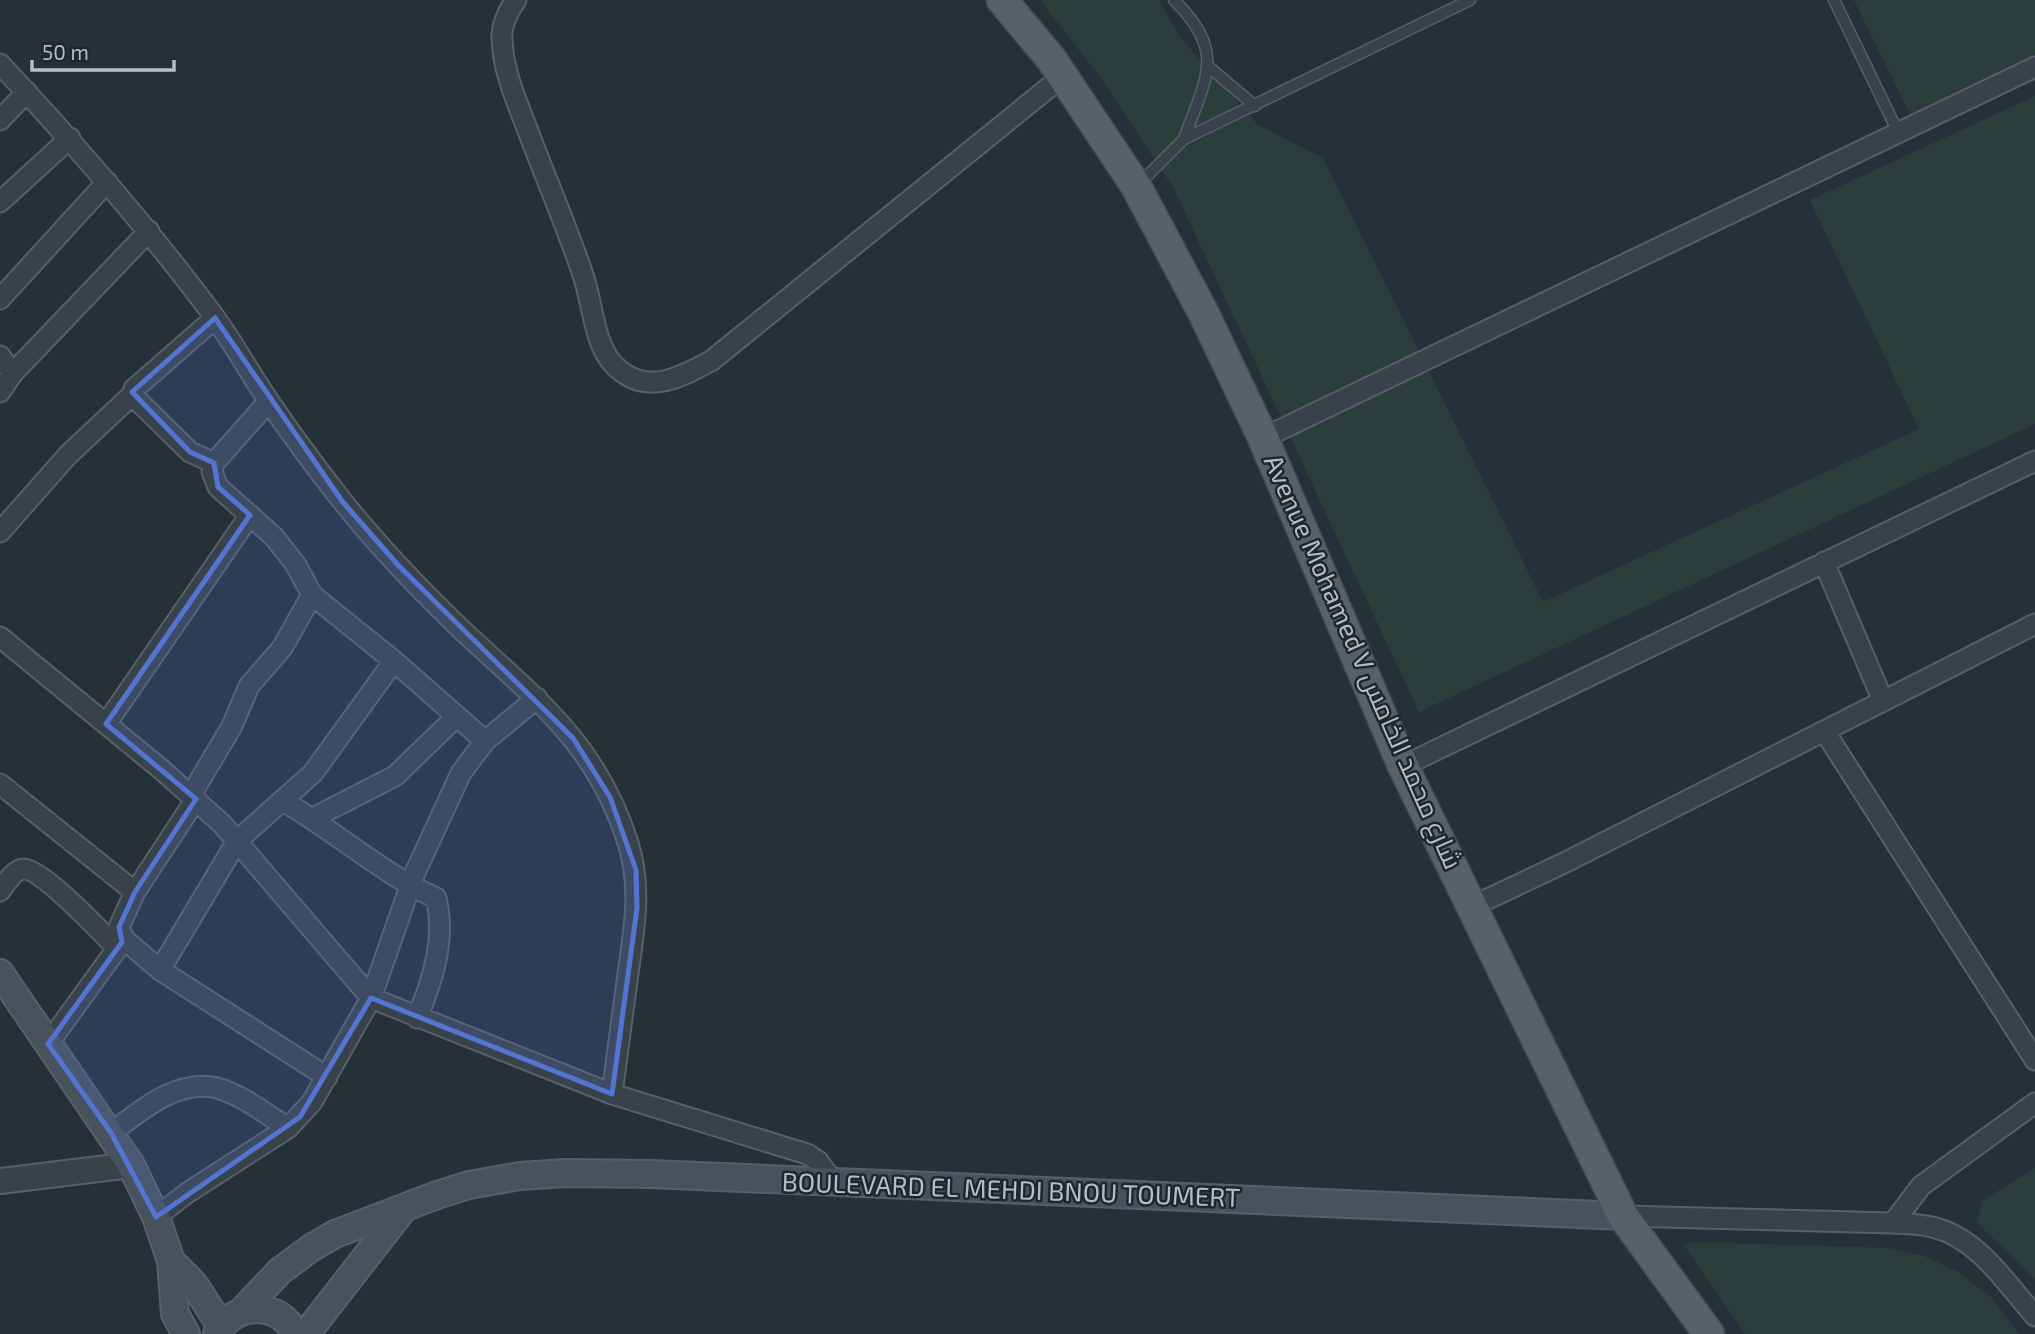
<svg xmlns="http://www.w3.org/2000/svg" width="2035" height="1334" font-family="'Exo 2',Cairo,sans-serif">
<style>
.green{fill:#2b3e3c}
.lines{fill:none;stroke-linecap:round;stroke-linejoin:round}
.service-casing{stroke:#576068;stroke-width:13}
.minor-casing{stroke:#576068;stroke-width:23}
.tertiary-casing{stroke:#576068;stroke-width:28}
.secondary-casing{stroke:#576068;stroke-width:30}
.primary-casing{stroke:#424b53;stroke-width:33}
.service{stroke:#39424a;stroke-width:10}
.minor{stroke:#39424a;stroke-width:19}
.tertiary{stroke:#39424a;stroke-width:24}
.secondary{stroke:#48525c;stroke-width:26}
.primary{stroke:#57616a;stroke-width:30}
.marked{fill:#5275d1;fill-opacity:0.2;stroke:#5275d1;stroke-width:5;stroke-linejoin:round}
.labels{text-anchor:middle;stroke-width:5;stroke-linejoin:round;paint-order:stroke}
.street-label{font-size:26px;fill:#b5bdc5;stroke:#1e272f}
</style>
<rect width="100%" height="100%" fill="#263039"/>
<!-- green -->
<path class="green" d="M1040 0H1159L1179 36 1258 125 1323 158 1543 602 1919 429 1810 200 2035 96V424L1419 712 1174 189 1101 78Z
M1854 0H2035V57L1911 116Z
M2035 1168V1279L1977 1223 1982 1201Z
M1696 1242 1888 1248 1924 1256 1958 1272 1992 1298 2019 1334H1745L1684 1245Z"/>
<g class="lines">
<!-- service casing -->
<g class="service-casing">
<path id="service" d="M1174 0C1227 53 1206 77 1184 139
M1834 0 1898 132
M1209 67 1255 106
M1139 184 1184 139 1470 0"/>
</g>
<!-- minor casing -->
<g class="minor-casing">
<path id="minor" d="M516 0C508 10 501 27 502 39 503 72 517 102 528 131 546 179 567 227 583 275 594 306 593 352 622 372 651 394 683 376 711 361L1063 76
M0 64C75 144 147 226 213 315 233 342 249 372 268 400 291 434 317 469 343 502 380 548 421 591 464 632 536 699 597 744 628 843 643 889 633 935 627 981 622 1019 617 1056 612 1094
M0 120 27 92
M0 202 70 138
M0 299 107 182
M0 356 13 373 0 392
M13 373 149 231
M269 401 214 463 212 472 218 487 274 537 296 565 312 595 394 661 485 741
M1263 438 2035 67
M214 463 190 452 132 395 134 389 215 318
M0 532 68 455 132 395
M1824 562 1883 701
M0 637 162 770 222 824 371 998 612 1094 807 1154 818 1161 833 1182
M106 724 250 515
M1825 732 2035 1060
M1403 766 2035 461
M0 784 135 892
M191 795 232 726 249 686 282 648 312 595
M283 801C335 831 381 873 436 898 446 938 433 980 417 1018
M313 818 395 776 456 717
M0 891C5 885 14 869 24 869 43 870 101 932 117 948
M1473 906 1566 862 2035 624
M160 970 124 939 119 927 135 892 196 799
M48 1044 124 939
M327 1077 160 970 237 841 313 773 394 661
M111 1133C140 1111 178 1078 217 1088 242 1095 266 1114 288 1128
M1623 1216 1893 1223C1906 1224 1920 1224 1932 1227 1977 1237 2006 1283 2035 1316
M156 1217 187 1193 288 1128 312 1102 371 998 414 875 461 773 485 741 537 698
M1893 1223 1921 1186 2035 1103"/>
</g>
<!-- tertiary casing -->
<g class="tertiary-casing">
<path id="tertiary" d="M0 1181 131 1165"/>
</g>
<!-- secondary casing -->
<g class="secondary-casing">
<path id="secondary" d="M0 973 131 1165 156 1217 171 1261 175 1314 186 1334
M171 1261 194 1284 221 1326
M242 1311 280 1271 311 1248 335 1234 437 1195 469 1185 520 1176 566 1173 651 1174 1623 1216
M217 1334C233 1302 280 1300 295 1334
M306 1334 404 1208"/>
</g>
<!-- primary casing -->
<g class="primary-casing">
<path id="primary" d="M1002 0 1052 60 1136 186 1204 314 1263 438 1403 766 1623 1216 1709 1334"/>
</g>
<!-- service -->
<use href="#service" class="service"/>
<!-- minor -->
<use href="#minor" class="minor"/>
<!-- tertiary -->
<use href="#tertiary" class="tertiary"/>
<!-- secondary -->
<use href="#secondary" class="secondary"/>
<!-- primary -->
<use href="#primary" class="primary"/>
</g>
<!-- marked area -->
<path class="marked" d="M215 318 342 501 398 565 573 738 610 797 636 870 637 908 612 1094 371 998 300 1117 156 1217 111 1133 48 1044 122 942 119 927 135 892 196 799 106 724 250 515 218 487 214 463 190 452 132 392Z"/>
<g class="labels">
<!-- street labels -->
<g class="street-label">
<text transform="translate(1363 662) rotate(66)" y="9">Avenue Mohamed V شارع محمد الخامس</text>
<text transform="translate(1011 1190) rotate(2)" y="9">BOULEVARD EL MEHDI BNOU TOUMERT</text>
</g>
</g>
<!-- scale -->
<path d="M32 60v10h142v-10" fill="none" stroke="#b5bdc5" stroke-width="3.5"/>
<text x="42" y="60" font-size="21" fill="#b5bdc5" stroke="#1e272f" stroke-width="5" paint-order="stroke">50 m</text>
</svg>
